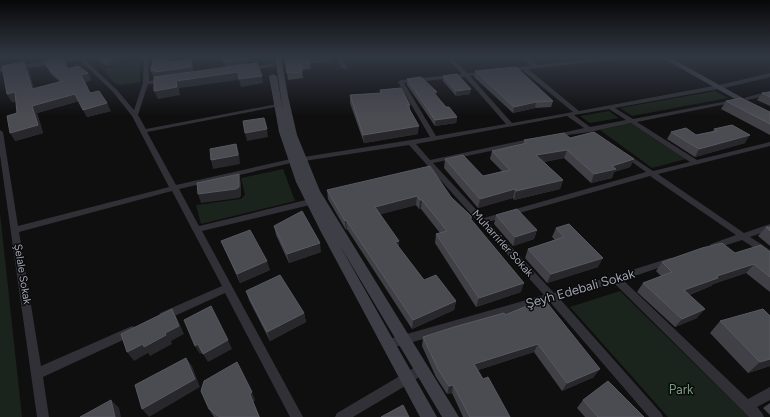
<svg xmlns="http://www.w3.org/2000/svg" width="770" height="417" font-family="Figtree,sans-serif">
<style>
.green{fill:#1b231d}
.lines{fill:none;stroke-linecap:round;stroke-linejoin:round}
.street{fill:#303036;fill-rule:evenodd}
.secondary{fill:#3e3f46;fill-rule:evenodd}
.wall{fill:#404046}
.shaded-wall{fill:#28282c}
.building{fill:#4b4b52;stroke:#585961}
.labels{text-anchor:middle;stroke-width:3;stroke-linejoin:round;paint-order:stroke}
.street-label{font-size:11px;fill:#a0a4b2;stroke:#0a0a0b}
.near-street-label{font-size:13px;fill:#a0a4b2;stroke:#0a0a0b}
.near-park-label{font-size:13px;fill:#769e7b;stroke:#0a0a0b}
</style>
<rect width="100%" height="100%" fill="#0f0f10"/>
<!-- green -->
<path class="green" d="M140 59V82L120 85 114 83 103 69Z
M715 91 728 98 632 116 620 108Z
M609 111 619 118 590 123 580 116Z
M631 123 686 159 652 168 600 130Z
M283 169 295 201 201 224 196 205 241 199 245 195 241 178Z
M0 210V213L22 417H0Z
M620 291 749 417H668L570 307Z"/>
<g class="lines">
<!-- street -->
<path class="street" d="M77 57H96L85 60 117 90 134 110 143 83 144 57H148L149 81 164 79 167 81 164 83 148 84 138 115 146 129 277 104 278 105 275 107 147 132 176 185 291 159 430 137 398 82 401 80 462 74 446 57H451L467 73 487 72V74L470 76 512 123 573 112 522 70 506 71V69L508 68 532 66 521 57H526L538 65 612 57H629L627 58 528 69 579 111 724 84 770 73V77L724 88 615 108 633 119 738 99 739 100 736 102 637 122 697 160 770 142V146L658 174 744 233 770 224V230L750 237 770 250V258L742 240 714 249 711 248 710 246 711 244 736 235 650 176 488 222 554 293 616 275 670 258 673 259 675 261 673 263 623 280 748 399 770 387V400L757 407 762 413 764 417H749L614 283 560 299 661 413 663 417H649L550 302 389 349 385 347 384 344 385 341 389 339 544 295 409 145 291 163 179 189 199 226 310 199 314 202 310 205 202 231 303 417H290L225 293 168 319 164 320 160 319 159 316 160 313 222 286 172 191 19 232 41 366 132 326 136 328 137 331 136 334 43 377 49 417H37L0 155V130L3 132 18 226 169 187 132 116 113 92 80 60 0 72V68ZM465 77 506 124 436 136 404 83ZM609 109 626 120 590 127 574 115ZM567 116 584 128 553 135V137L590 132 631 123 690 162 653 171 626 153H622L621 154 622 155 646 172 484 218 433 163 534 142 537 140 536 139 534 138 430 160 416 144Z
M338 57H342L347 68 346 69 341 68Z
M764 57H770V59L764 58Z
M272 63 274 64V66L249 71 246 69Z
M770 91V95L747 100 744 98Z
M422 363 426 364 428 368 426 372 412 382 353 417H335L337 413Z"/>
<!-- secondary -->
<path class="secondary" d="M275 57H281L288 96 297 135 320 191 459 417H442L339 244 437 417H420L320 230 296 182 279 132 269 76 273 74 277 76 283 111Z
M661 57H669L770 113V119Z"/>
</g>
<!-- wall -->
<path class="wall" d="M95 57H119L121 62 107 66 96 59Z
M285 57H330V62L310 63 311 69 302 70 303 78 288 80Z
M696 57H715L701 59Z
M64 60 68 68 88 73 91 80 85 82 90 93 111 111 87 117 79 101 37 113 43 133 15 141 17 113 16 101 12 102 7 94 28 69 34 89 60 82 51 74 44 62Z
M475 71 553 101 551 107 535 108 513 113 474 77Z
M443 76 470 94 456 96 443 81Z
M407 79 437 96 446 107 457 117 456 123 435 126 407 85Z
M380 90 410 105V109L418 134 364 143 350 103V95L380 93Z
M770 92V106L757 100 762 93Z
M726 101 770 112V135L721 109Z
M714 129 745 143 695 157 667 139 671 132 696 135 713 131Z
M570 138 634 159 630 167 614 172 612 178 591 183 564 158 544 162 563 180 560 189 514 200 513 198 478 208 444 168 445 159 483 176 502 171 490 159 492 151 523 144 524 140Z
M327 190 451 197 472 217 471 220 521 292 476 307 435 243 436 234 440 233 421 209H419L416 205 380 214 399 248 424 280 456 301 454 310 412 329 347 229 346 230 328 199Z
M496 215 537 230 534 239 513 246 494 224Z
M274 226 321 252 289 263 276 235Z
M766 227H770V246L758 236Z
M556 228 598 267 547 283 525 258 528 249 555 240 552 237Z
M221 241 270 270 240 283 225 250Z
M770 252V292L746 273 713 284 711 286 689 295 697 318 675 327 637 292 643 283 661 276 656 271 662 262 735 253Z
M246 291 304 313 306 322 270 341 249 300Z
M505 315 594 377 562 391 534 352 478 370 483 379 510 417H463L452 393 447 394 436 377 422 346 423 337Z
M720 321 770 366 748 373 710 333Z
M255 400 253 402 260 417H214L209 409Z
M583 400 644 417H585L577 408Z
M770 403V415L763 408Z"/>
<!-- shaded-wall -->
<path class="shaded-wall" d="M119 57 121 62 107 66 105 61Z
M190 57H212L191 60 193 65V74L153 77 151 71 191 60Z
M309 57H330V62L310 63Z
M702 57H715L701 59Z
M247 59 249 66 226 69 224 62Z
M24 62 28 69 36 96 32 89Z
M238 72 262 76 263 83 241 87 239 80 179 88 180 95 158 99 154 91 176 81Z
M88 73 91 80 84 82 81 75Z
M471 89 470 94 456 96V91Z
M15 92 20 100 12 102 7 94Z
M433 92H437L436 98Z
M75 94 79 101 37 113 43 133 15 141 10 133 32 106Z
M536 102 535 108 513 113 514 107Z
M107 103 111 111 87 117 83 110Z
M457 117 456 123 435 126V120Z
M419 126 418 134 364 143 363 135Z
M267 129 268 137 247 141 245 133Z
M750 135 745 143 695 157 699 149Z
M236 144 239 153 240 164 213 169 211 160Z
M567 150 564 158 534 164 536 155Z
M634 159 630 167 614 172 612 178 591 183 594 174 612 166Z
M239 174 241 183V196L239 198 201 203 198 194Z
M563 180 560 189 514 200 516 191Z
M515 189 513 198 478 208 480 199Z
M417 196 416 205 375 216V207Z
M420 200H422L421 209H419Z
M346 220 347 229 346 230 345 221Z
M537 230 534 239 513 246 515 237Z
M399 241V250L395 242Z
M320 243 321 252 289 263 287 254Z
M603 258 598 267 547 283 551 274Z
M267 261 270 270 240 283 237 274Z
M754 264 746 273 713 284 711 286 677 299 684 290 717 276Z
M524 283 521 292 476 307 479 298Z
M456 301 454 310 412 329 413 320Z
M172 309 177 318 184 334 171 341 172 344 150 356 148 353 134 361 127 352 165 333Z
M705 309 697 318 675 327 682 319Z
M304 313 306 322 270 341 267 332Z
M228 340 232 349 208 362 203 354Z
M198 344 203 352 200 354 195 346Z
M538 344 534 352 472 372 474 364Z
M186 358 192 366 200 387 149 417 142 409Z
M770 359V366L748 373 760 362Z
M600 369 594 377 562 391 567 383Z
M453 385 452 393 447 394 449 386Z
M252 392 255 400 253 402 260 417 250 394Z
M111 400 119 408 121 417H115Z"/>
<!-- building -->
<path class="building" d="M98 57H118L105 61Z
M223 57H246L247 59 224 62Z
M285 57H309L310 63H301L302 72 287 73Z
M60 58 64 60 67 69 78 66 88 73 81 75 90 93 99 91 107 103 83 110 75 94 32 106 38 125 10 133 7 116 17 113 15 92 7 94 2 66 24 62 32 89 63 81 47 67 44 62Z
M169 58 168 62 191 59V67L154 72V70L151 71 153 60Z
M257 63 262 76 239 79 238 72 176 81 177 87 154 91V77Z
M516 67 553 101 536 102 514 107 475 71Z
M457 74 471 89 456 91 443 76Z
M421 77 437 92H433L446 107H449L457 117 435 120 407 79Z
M401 88 410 105H407L419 126 363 135 350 95 381 93 380 90Z
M770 92V97L762 93Z
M741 98 770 112V124L726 101Z
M264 118 267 129 245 133 243 121Z
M732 125 750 135 699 149 671 132 686 128 696 135 717 131 714 129Z
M594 132 634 159 612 166 616 169 594 174 567 150 536 155 563 180 516 191 515 189 480 199 445 159 463 155 483 176 510 170 492 151 527 143 524 140 564 133 570 138Z
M236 144 238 155 211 160 210 149Z
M430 166 451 197 472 217 470 218 524 283 479 298 436 234 447 231 422 200H420L417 196 375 207 399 241 395 242 424 280 436 275 456 301 413 320 346 220 345 221 327 190Z
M239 174V187L236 189 198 194 197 183Z
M517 209 537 230 515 237 496 215Z
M302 211 320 243 287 254 274 226Z
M569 224 603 258 551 274 528 249 564 237 556 228Z
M766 227H770V231Z
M250 230 267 261 237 274 221 241Z
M722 243 735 253 761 245 770 252V277L754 264 717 276 718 278 684 290 705 309 682 319 643 283 672 272 662 262 702 248Z
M280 275 304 313 267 332 246 291Z
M544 299 600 369 567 383 538 344 474 364 483 379 488 377 510 417H470L453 385 449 386 438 369 423 337 454 327 504 313 505 315Z
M211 306 228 340 203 354 198 344 195 346 184 320Z
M172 309 179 326 165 333 166 335 144 347 143 344 127 352 121 334Z
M763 309 770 316V359L760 362 720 321Z
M186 358 195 379 142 409 135 385Z
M237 362 252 392 250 394 259 417H220L209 409 201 391 204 381Z
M608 381 644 417H598L583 400Z
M111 400 115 417H80Z
M403 405 409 417H381Z"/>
<!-- sky -->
<linearGradient id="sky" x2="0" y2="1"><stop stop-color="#080809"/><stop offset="0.49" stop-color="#313742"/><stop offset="1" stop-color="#313742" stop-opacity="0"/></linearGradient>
<rect width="770" height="116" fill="url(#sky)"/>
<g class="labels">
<!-- street labels -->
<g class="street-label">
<text transform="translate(503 243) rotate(48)" y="4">Muharrirler Sokak</text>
<text transform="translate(23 274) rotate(81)" y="4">Şelale Sokak</text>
</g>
<!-- near-street labels -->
<g class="near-street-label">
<text transform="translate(580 288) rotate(-16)" y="5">Şeyh Edebali Sokak</text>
</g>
<!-- near-park labels -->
<g class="near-park-label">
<text x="681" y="394">Park</text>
</g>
</g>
</svg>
